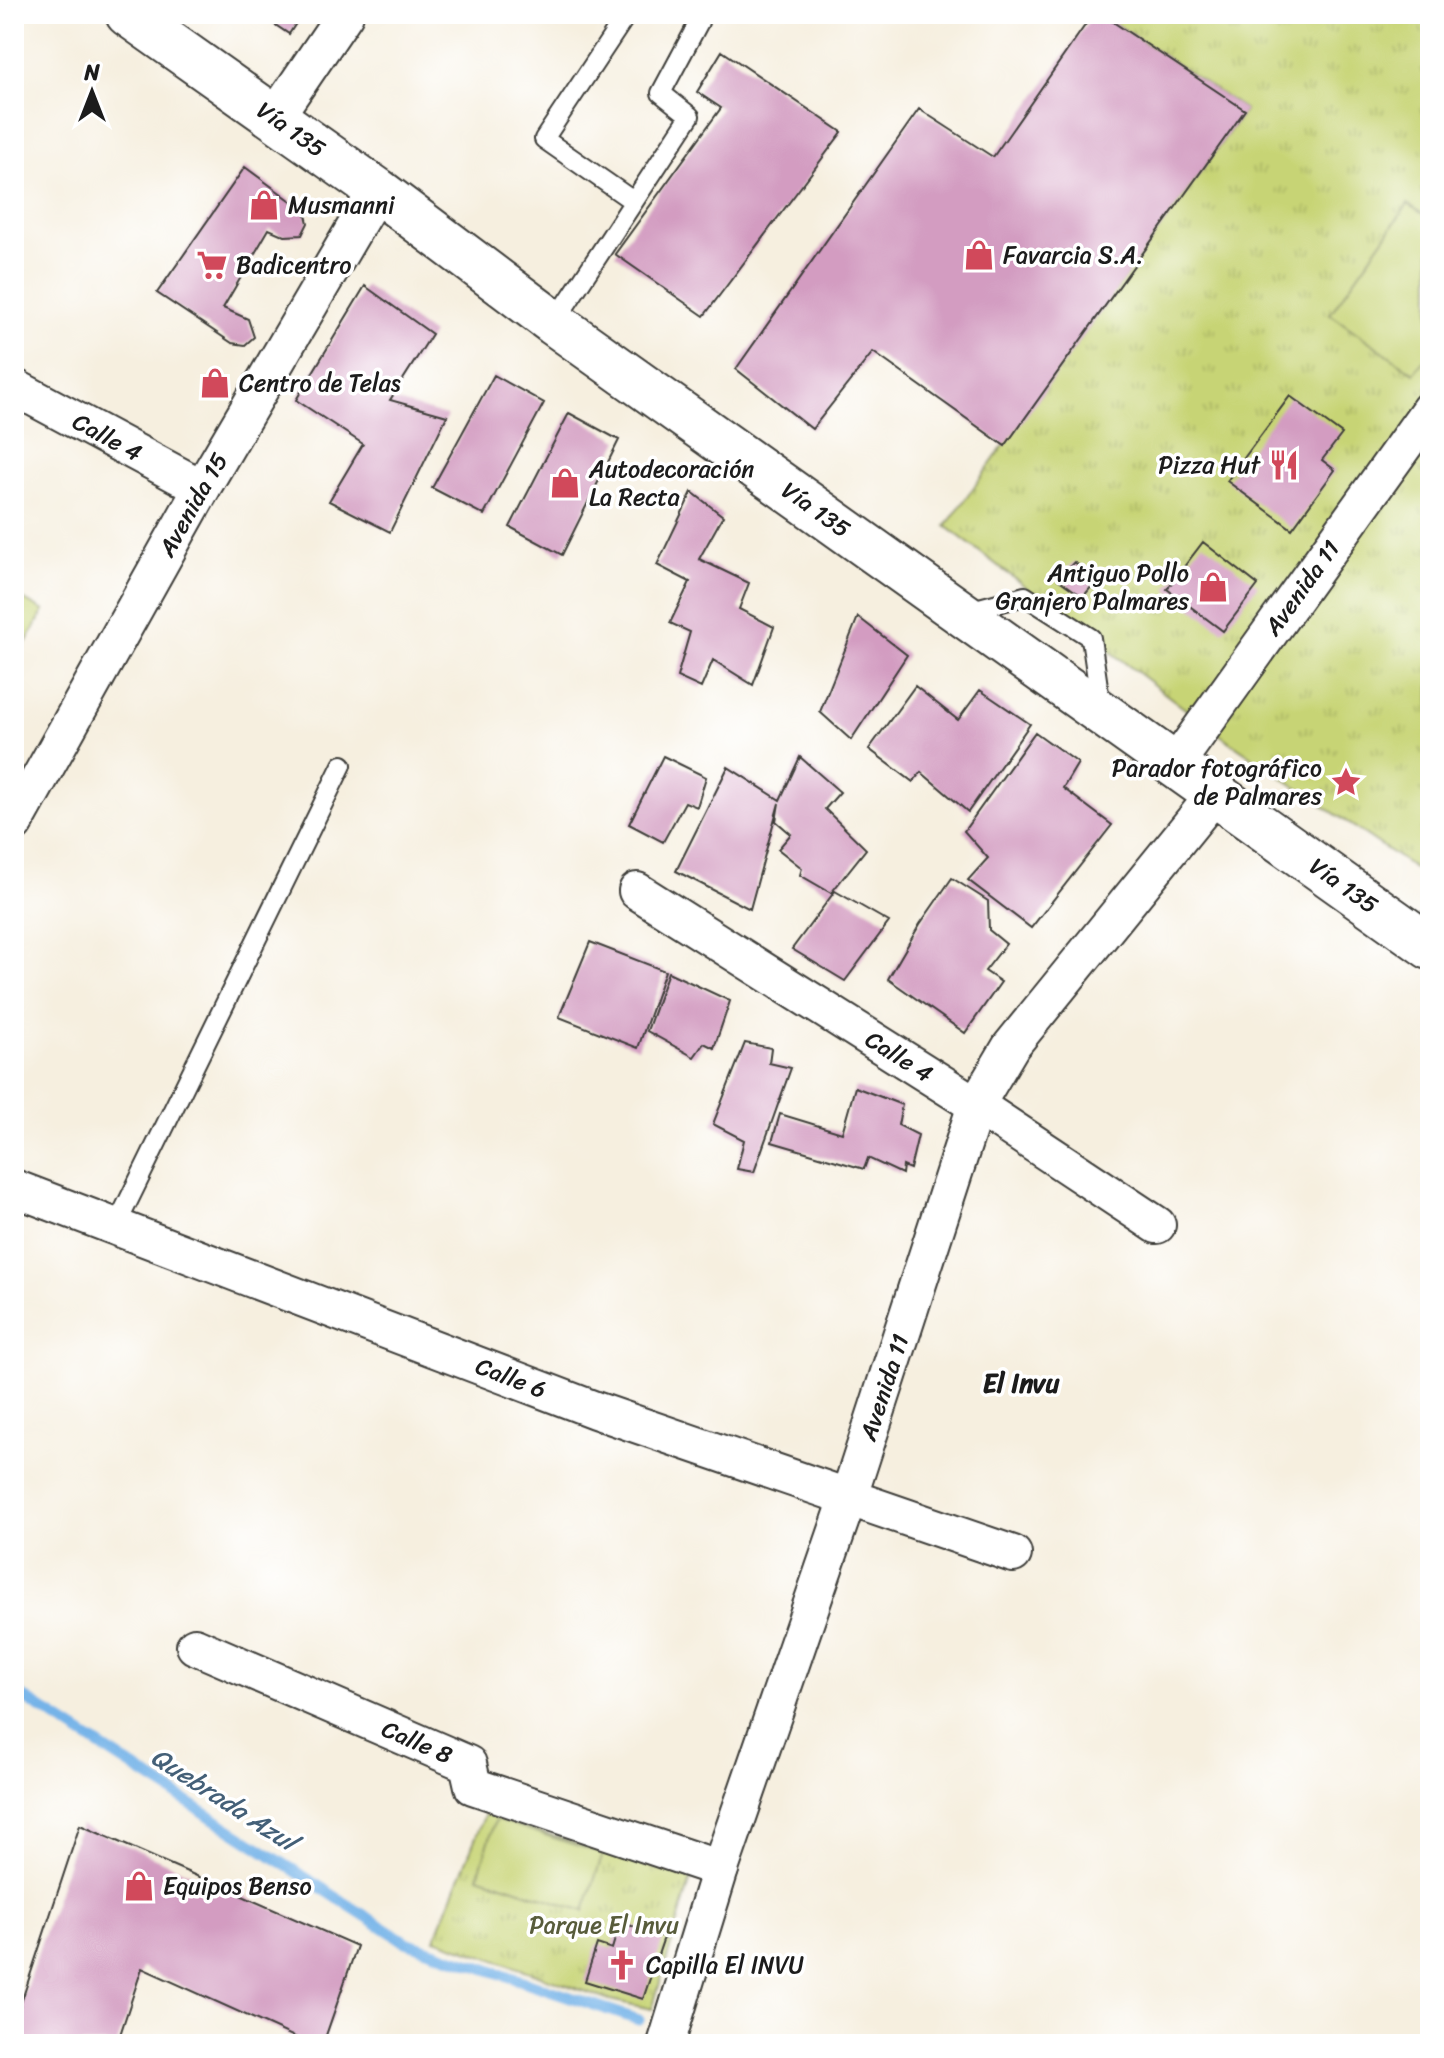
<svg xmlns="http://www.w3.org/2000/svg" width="1444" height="2058" font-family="Sriracha,sans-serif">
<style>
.grass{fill:url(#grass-tufts);stroke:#727848;stroke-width:2}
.pitch{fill:#c7d475;stroke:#727848;stroke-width:2}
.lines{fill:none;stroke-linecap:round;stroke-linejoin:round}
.stream{stroke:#74b3e8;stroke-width:11}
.building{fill:#d39cc1}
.lane-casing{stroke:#3d3c39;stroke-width:22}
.street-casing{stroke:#3d3c39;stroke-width:40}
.secondary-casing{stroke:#3d3c39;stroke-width:48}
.lane{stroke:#fff;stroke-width:18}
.street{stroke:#fff;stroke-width:36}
.secondary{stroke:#fff;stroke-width:44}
.labels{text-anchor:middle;stroke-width:7;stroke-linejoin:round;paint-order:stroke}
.street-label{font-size:24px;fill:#1c1c1c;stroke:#fff}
.poi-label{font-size:24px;fill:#1c1c1c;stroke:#fff;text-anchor:start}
.park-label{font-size:24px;fill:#585c3b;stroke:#fff}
.neighbourhood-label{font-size:26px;font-weight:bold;fill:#1c1c1c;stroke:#fff}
.water-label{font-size:26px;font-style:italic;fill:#446078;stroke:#fff}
</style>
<defs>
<pattern id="grass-tufts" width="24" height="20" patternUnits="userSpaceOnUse" patternTransform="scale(2)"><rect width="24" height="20" fill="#c7d475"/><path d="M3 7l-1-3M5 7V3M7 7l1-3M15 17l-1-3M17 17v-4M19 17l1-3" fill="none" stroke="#aab565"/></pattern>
</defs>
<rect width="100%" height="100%" fill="#fff"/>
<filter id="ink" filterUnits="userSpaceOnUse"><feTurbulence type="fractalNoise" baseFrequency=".0125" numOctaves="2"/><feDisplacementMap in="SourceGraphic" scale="16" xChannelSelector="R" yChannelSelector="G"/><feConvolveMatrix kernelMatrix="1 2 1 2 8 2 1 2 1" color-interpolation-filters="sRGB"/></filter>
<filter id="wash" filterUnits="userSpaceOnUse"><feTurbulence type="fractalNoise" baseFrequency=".006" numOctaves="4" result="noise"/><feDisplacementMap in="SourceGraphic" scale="32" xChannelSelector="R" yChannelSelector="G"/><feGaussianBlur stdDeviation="1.8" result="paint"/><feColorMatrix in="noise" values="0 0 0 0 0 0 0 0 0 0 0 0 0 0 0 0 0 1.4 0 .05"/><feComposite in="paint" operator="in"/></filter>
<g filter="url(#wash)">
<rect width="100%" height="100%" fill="#f6efdf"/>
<!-- grass -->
<path class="grass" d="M1101 14H1430V879L1210 728 946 526 1245 110Z
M485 1814 691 1879 652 2009 610 2000 435 1939Z"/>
<!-- pitch -->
<path class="pitch" d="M1408 204 1430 219V352L1414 373 1330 314Z
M14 594 44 611 14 663Z
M496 1819 603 1854 584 1911 478 1876Z"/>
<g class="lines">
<!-- stream -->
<path class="stream" d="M14 1691 406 1942 639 2020
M708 2039 724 2044"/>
</g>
<g id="blocks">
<!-- building -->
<path class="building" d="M259 14H302L289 34Z
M1093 14H1101L1245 110 1005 446 873 352 812 429 736 369 919 109 993 157Z
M722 51 842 132 704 316 615 254 721 108 697 92Z
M245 167 305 211 308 223 302 235 285 236 269 229 223 308 248 319 254 337 245 345 232 343 157 293Z
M365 286 432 334 390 400 447 416 390 532 329 501 363 444 296 400Z
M494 375 544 403 484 515 432 488Z
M1290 396 1342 434 1322 460 1335 470 1292 529 1227 481Z
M569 413 619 440 562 555 510 527Z
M692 492 723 516 699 559 749 583 739 609 774 627 753 685 713 660 701 688 677 677 690 632 670 623 690 582 657 565Z
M1203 542 1258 585 1223 631 1167 589Z
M1074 562 1098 579 1083 597 1058 579Z
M858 617 907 655 851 740 820 712Z
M915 686 958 720 980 690 1030 724 968 812 921 772 913 782 869 749Z
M1035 732 1078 763 1063 788 1112 825 1031 928 968 880 988 858 964 831Z
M663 756 706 777 697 807 685 802 663 842 629 824Z
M800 757 840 792 825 809 866 849 831 893 800 875 802 868 778 849 791 834 776 821 779 803 750 909 676 871 728 767 780 800Z
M952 878 988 901 989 930 1006 944 985 971 1001 982 965 1033 888 979 920 924Z
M835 891 889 922 845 981 792 949Z
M590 942 665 971 638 1048 559 1017Z
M668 972 730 1001 714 1048 704 1043 694 1057 647 1031Z
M745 1043 771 1048 769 1063 791 1068 754 1172 737 1169 744 1140 713 1124Z
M855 1087 902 1105 898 1125 918 1135 910 1169 903 1166 902 1174 868 1158 864 1169 772 1142 780 1114 842 1133Z
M80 1825 357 1946 323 2044H310L142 1968 117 2044H14V2024Z
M620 1922 664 1937 643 1999 585 1981 597 1944 612 1949Z"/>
</g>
</g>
<g filter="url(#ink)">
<use href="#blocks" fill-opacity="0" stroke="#3d3c39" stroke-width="2"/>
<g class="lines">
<!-- lane casing -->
<g class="lane-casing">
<path id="lane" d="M627 14 544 139 633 201
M554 323 690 116 661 93 699 22 688 14
M968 611 1025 596 1091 638 1101 707
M116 1226 342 765"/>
</g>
<!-- street casing -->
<g class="street-casing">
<g id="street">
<path d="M273 120 345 14"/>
<path id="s1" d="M14 387 202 488"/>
<path id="s2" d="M1175 765 1430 409"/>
<path id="s3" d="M14 824 202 488 377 190"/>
<path id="s4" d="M637 891 976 1105 1157 1225"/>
<path id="s5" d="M14 1188 595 1410 1013 1554"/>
<path id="s6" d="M195 1646 468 1764 473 1786 720 1869"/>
<path id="s7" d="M666 2044 720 1869 848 1499 976 1105 1011 1046 1216 793"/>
</g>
</g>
<!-- secondary casing -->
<g class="secondary-casing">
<g id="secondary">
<path id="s8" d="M128 14 377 190 554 323 1430 947"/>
</g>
</g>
<!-- lane -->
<use href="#lane" class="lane"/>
<!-- street -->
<use href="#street" class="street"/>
<!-- secondary -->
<use href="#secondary" class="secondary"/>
</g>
</g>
<!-- icons -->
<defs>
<g id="shop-bare" transform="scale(2.4)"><path d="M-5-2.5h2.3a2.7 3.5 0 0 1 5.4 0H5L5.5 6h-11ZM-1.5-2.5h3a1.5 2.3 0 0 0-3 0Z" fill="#d1495b" stroke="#fff" stroke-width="2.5" paint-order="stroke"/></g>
<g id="supermarket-bare" transform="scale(2.4)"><path d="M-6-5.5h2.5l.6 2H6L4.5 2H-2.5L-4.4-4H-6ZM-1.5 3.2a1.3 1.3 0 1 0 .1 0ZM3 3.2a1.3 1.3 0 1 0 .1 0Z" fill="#d1495b" stroke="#fff" stroke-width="2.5" paint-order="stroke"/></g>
<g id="restaurant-bare" transform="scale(2.4)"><path d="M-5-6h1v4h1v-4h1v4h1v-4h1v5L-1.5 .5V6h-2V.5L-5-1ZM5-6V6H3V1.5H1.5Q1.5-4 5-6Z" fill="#d1495b" stroke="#fff" stroke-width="2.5" paint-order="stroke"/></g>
<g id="sight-bare" transform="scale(2.4)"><path d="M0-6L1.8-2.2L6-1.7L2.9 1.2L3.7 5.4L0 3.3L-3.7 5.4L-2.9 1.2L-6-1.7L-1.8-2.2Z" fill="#d1495b" stroke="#fff" stroke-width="2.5" paint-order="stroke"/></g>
<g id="church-bare" transform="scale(2.4)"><path d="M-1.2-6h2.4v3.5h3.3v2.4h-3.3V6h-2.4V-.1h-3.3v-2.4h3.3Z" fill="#d1495b" stroke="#fff" stroke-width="2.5" paint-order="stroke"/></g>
</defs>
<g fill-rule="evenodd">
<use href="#shop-bare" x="264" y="205"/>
<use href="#shop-bare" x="979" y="255"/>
<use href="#supermarket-bare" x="212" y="265"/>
<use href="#shop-bare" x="215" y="383"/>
<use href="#restaurant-bare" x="1284" y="465"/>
<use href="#shop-bare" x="565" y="483"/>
<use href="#shop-bare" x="1213" y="587"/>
<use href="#sight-bare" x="1346" y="782"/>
<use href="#shop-bare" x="139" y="1886"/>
<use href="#church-bare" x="622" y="1965"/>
</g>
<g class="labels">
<!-- street labels -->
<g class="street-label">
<text dy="8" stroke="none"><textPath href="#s8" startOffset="200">Vía 135</textPath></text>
<text dy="8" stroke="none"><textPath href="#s1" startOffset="106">Calle 4</textPath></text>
<text dy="8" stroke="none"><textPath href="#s3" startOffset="366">Avenida 15</textPath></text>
<text dy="8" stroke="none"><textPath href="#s8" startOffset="848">Vía 135</textPath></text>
<text dy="8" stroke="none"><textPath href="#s2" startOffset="218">Avenida 11</textPath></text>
<text dy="8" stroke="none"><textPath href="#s8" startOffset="1496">Vía 135</textPath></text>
<text dy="8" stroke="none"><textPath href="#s4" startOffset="310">Calle 4</textPath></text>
<text dy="8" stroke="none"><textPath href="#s5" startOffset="532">Calle 6</textPath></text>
<text dy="8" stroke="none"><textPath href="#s7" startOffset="692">Avenida 11</textPath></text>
<text dy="8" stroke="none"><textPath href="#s6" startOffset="242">Calle 8</textPath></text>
</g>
<!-- poi labels -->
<g class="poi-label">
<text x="288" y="213">Musmanni</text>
<text x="1003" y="263">Favarcia S.A.</text>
<text x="236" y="273">Badicentro</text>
<text x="239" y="391">Centro de Telas</text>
<text x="1260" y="473" text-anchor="end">Pizza Hut</text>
<text x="589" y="477">Autodecoración<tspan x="589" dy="28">La Recta</tspan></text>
<text x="1189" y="581" text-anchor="end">Antiguo Pollo<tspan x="1189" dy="28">Granjero Palmares</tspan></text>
<text x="1322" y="776" text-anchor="end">Parador fotográfico<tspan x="1322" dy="28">de Palmares</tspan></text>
<text x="163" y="1894">Equipos Benso</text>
<text x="646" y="1973">Capilla El INVU</text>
</g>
<!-- park labels -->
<g class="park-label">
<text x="604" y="1933">Parque El Invu</text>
</g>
<!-- neighbourhood labels -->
<g class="neighbourhood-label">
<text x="1021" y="1392">El Invu</text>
</g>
<!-- water labels -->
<g class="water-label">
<text transform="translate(224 1799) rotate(33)" y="9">Quebrada Azul</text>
</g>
</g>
<!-- margin -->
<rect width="1444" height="2058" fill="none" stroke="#fff" stroke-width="48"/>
<!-- north arrow -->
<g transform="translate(92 92)" stroke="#ffffff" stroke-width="6" paint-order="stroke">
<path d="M0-6L14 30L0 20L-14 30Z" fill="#1c1c1c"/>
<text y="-12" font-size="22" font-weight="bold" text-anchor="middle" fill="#1c1c1c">N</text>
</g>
</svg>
